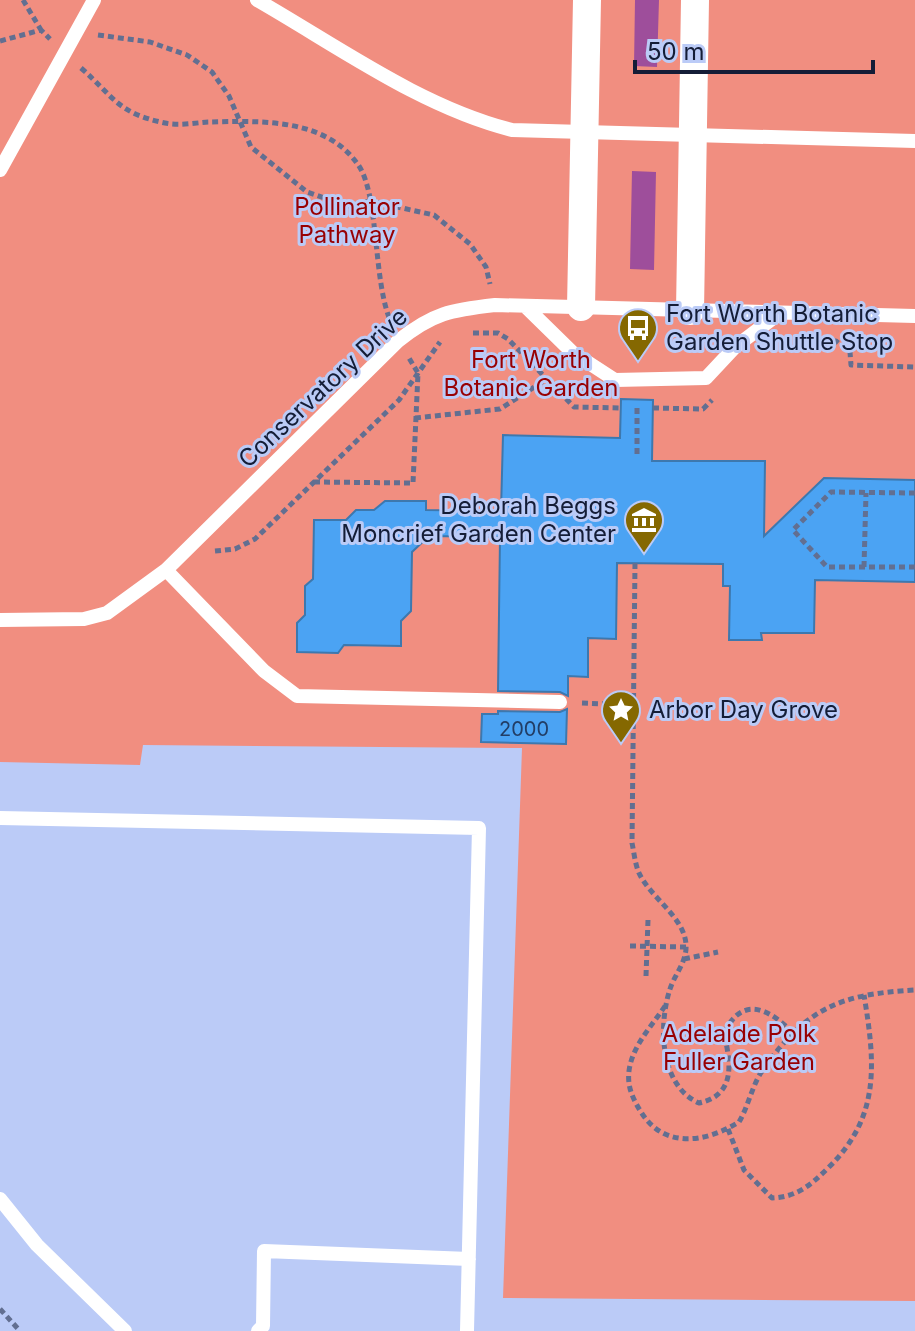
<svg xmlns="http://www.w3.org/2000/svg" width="915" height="1331" font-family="Inter,sans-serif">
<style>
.green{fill:#f18e80}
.water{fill:#9e4e9b}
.building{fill:#4ba3f3;stroke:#3d78ae;stroke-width:2}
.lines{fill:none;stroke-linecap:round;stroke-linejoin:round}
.path{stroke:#626f91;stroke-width:5;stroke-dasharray:6 4;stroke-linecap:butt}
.service{stroke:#fff;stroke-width:14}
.minor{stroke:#fff;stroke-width:28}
.labels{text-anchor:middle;stroke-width:6;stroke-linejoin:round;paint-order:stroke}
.number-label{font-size:20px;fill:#223e66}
.park-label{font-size:24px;fill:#980003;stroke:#bbcbf7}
.poi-label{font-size:24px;fill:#141d37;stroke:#bbcbf7;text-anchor:start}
.street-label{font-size:24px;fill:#141d37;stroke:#bbcbf7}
</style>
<rect width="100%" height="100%" fill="#bbcbf7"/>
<!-- green -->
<path class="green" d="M0 0H915V1301L503 1298 522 748 143 745 140 765 0 762Z"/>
<!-- water -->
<path class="water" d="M635 0H659L657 67 634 66Z
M632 171 656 172 654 270 630 269Z"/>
<!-- building -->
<path class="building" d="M621 399 653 400 652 461H765L764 536 824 478 915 480V582L815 580 814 633H761L762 640H729L730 586H723V564L617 563 616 639 588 638V677L568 676V696L560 692 498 691 500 537 429 536 412 552 411 611 401 621V646L344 645 338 653 297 652V623L305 615V586L313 579 314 520H346L356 510H374L385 501H426V510L501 511 503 435 620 438Z
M567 709 566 744 481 742 482 714H498V711L560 712Z"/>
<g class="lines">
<!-- path -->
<path class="path" d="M23 0 41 30
M98 35 150 42 187 55 212 72 229 96 251 147 307 192 348 206 370 201 434 215 470 244 486 267 490 284
M0 41 41 30 50 39
M81 68C114 97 117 113 165 123 178 126 194 123 208 122 259 121 326 117 359 166 379 197 373 278 390 320
M473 333H498L508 339 574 407 621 408
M783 340 836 341 850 352 851 365 915 367
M637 408V458
M653 408 703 409 712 400
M415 418 500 409 547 379
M314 482 413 483 418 373 409 358
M915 493 831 492 793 530 827 567H915
M215 551 235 549 255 539 399 400 440 342
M635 563 632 843C634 852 635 864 639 873 651 899 688 919 686 949 685 964 674 976 670 989 658 1026 660 1086 699 1103 736 1095 731 1063 724 1034 742 993 771 1010 794 1034
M864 567 866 493
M582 703 633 705
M630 946 686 947
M684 959 718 952
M646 976 648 920
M665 1006C652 1026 632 1046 629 1071 627 1087 633 1099 641 1112 664 1149 705 1143 739 1122 748 1107 752 1086 762 1071 806 1008 840 994 915 990
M728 1129 744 1170 772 1198C797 1197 811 1185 829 1167 881 1116 875 1062 864 995
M0 1309 20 1331"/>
<!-- service -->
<path class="service" d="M257 0C339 47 421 107 512 130L915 141
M0 170 94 0
M525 306 572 352 615 380 706 378 735 347 780 313
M166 570 264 671 297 696 560 702
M0 620 84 619 107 613 166 570 398 341C433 313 451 310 495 305L915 316
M0 818 479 828 467 1331
M0 1199 37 1245 125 1331
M258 1331 263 1326 264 1251 469 1259"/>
<!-- minor -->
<path class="minor" d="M581 307 587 0
M690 311 695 0"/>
</g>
<!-- icons -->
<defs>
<g id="bus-pin" transform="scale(2)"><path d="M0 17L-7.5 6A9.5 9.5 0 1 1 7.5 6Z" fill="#856801" stroke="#bbcbf7"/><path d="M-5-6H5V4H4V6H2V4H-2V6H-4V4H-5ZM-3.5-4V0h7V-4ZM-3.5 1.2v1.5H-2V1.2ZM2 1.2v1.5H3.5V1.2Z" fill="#fff"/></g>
<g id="museum-pin" transform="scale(2)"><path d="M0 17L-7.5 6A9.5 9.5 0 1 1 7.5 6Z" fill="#856801" stroke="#bbcbf7"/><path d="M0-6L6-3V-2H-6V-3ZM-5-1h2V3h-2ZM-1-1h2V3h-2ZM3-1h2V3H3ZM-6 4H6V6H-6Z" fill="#fff"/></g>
<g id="sight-pin" transform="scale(2)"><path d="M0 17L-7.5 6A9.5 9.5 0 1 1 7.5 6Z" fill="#856801" stroke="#bbcbf7"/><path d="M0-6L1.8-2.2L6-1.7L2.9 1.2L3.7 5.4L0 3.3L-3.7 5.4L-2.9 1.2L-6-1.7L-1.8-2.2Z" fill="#fff"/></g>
</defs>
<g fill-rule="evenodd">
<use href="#bus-pin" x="638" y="328"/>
<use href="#museum-pin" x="644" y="520"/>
<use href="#sight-pin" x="621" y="710"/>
</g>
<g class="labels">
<!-- number labels -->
<g class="number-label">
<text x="524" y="736">2000</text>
</g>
<!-- park labels -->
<g class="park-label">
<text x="347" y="215">Pollinator<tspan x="347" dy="28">Pathway</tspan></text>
<text x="531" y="368">Fort Worth<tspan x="531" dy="28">Botanic Garden</tspan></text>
<text x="739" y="1042">Adelaide Polk<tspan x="739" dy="28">Fuller Garden</tspan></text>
</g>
<!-- poi labels -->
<g class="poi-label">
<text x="666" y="322">Fort Worth Botanic<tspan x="666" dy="28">Garden Shuttle Stop</tspan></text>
<text x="616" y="514" text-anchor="end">Deborah Beggs<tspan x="616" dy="28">Moncrief Garden Center</tspan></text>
<text x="649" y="718">Arbor Day Grove</text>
</g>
<!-- street labels -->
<g class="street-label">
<text transform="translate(323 388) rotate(-43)" y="8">Conservatory Drive</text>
</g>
</g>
<!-- scale -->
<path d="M635 60v12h238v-12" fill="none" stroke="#141d37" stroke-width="4"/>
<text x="647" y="60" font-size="24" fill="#141d37" stroke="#bbcbf7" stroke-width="6" paint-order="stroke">50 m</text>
</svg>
